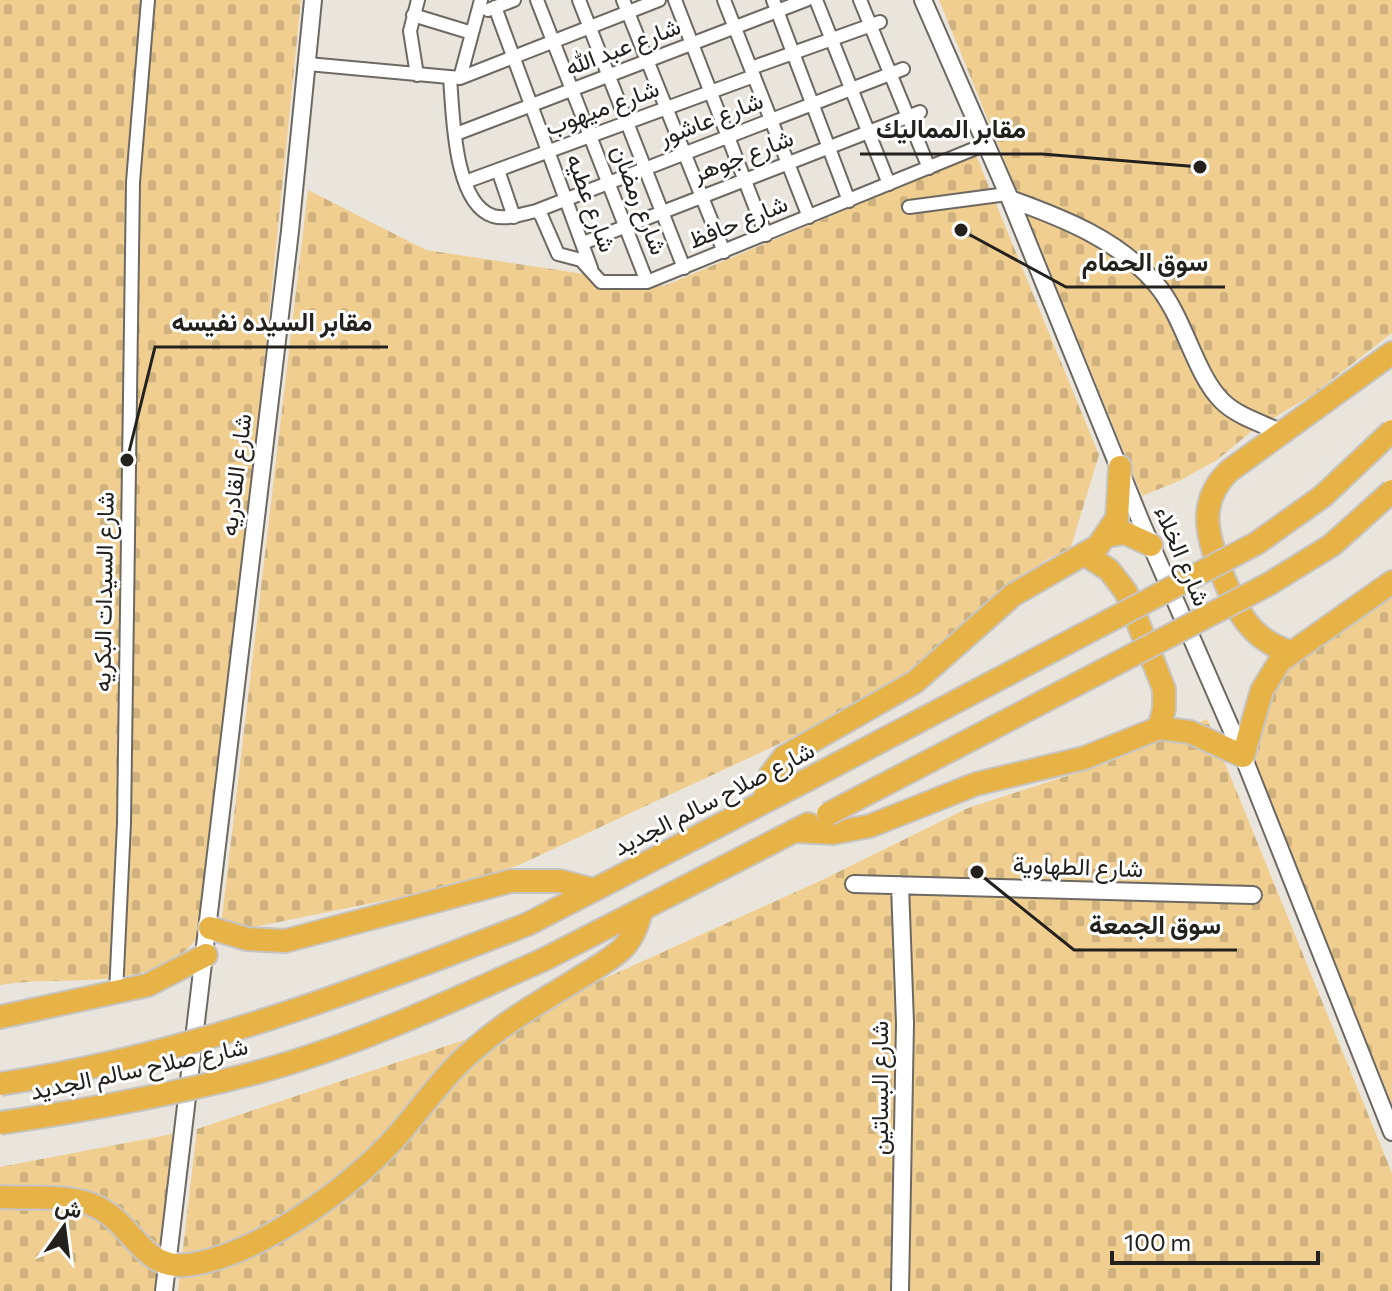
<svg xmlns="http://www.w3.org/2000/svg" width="1392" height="1291" font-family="Commissioner,Vazirmatn,sans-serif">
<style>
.cemetery{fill:url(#cemetery-stones)}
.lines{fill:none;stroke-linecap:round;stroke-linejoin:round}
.street-casing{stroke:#6d6962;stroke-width:16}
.secondary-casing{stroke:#6d6962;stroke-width:20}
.highway-casing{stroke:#c6c5c4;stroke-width:26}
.street{stroke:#fff;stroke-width:12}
.secondary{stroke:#fff;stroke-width:16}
.highway{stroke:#e8b346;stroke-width:22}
.highway-bridge-casing{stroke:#c6c5c4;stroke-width:26;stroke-linecap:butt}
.highway-bridge{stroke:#e8b346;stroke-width:22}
.labels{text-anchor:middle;stroke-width:6;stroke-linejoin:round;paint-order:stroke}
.street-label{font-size:24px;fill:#23211e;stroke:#fff}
.leader{fill:none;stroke:#23211e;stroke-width:3}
.callout-dot{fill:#23211e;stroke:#fff;stroke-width:3}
.callout-label{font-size:26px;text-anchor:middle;font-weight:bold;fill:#23211e;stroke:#fff;stroke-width:6;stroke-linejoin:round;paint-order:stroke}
</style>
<defs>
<pattern id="cemetery-stones" width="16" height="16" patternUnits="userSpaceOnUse" patternTransform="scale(2)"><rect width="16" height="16" fill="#f0ce90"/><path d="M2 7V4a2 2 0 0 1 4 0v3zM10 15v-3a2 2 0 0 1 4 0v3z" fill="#ceb17c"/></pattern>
</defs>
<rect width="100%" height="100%" fill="#e9e5dd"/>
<!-- cemetery -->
<path class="cemetery" d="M0 0H301L208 920C170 999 71 973 0 985Z
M939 0H1392V333L1312 395 1253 430 1217 460 1181 480 1142 496Z
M976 155 1099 455 1070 550 1049 558 1003 591 926 665 854 709 519 865 446 888 220 934 308 190 426 250 664 286Z
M1392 591V1104L1237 727 1286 670Z
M1207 719 1392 1173V1291H178L197 1129 482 1034 822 880 968 808 1107 763Z
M178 1133 158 1291H0V1167Z"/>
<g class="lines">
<!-- street casing -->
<g class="street-casing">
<path id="street" d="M537 0 647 282
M579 0 684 268
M623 0 724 252
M675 0 766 235
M724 0 809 217
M773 0 849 201
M816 0 889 184
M860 0 929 168
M495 7 591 268
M488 10 514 0
M413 15 472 33
M308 64 460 78 659 0
M751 68 880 22
M417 75 410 31 418 0
M450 78C453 111 453 203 493 216 507 220 522 214 536 211L903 69
M460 78 481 0
M456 134 806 0
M498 170 514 217
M465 182 754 76
M909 207 1007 194
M536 211 541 215 558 254 581 260 601 282H647L986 144
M583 243 920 112
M116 993 124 823 133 182 148 0"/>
</g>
<!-- secondary casing -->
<g class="secondary-casing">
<path id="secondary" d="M923 0 1010 199 1141 522 1243 756 1392 1132
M1010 199C1063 218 1119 240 1156 284 1185 318 1194 373 1222 401 1237 416 1261 423 1280 432
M854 884 1253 895
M164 1291 290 231 313 0
M900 1291 905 1023 900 885"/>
</g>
<!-- highway casing -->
<g class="highway-casing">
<path id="highway" d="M1106 536 1125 533 1151 545
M1086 555 1109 570 1126 592 1164 689V709L1159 728
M1290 652C1249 639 1237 610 1221 572 1207 535 1197 502 1229 471L1392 353
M764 802 769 777 784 757 915 682 1013 595 1098 546 1117 518 1120 467
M794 831 833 833 870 826 976 784 1084 758 1159 728 1190 732 1243 756 1262 690 1280 661 1392 582
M528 924 807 780
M210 928 247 939 285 941 511 881H560L594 890
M545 959 808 824
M0 1017 148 985 206 955
M0 1197C29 1199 62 1194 90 1204 135 1220 139 1274 194 1264 264 1251 350 1188 397 1136 424 1105 446 1072 478 1046 509 1019 544 1000 579 978 594 969 611 960 624 947 634 936 638 923 642 909"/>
</g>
<!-- street -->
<use href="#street" class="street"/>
<!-- secondary -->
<use href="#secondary" class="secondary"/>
<!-- highway -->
<use href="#highway" class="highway"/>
<!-- highway-bridge casing -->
<g class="highway-bridge-casing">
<path id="highway-bridge" d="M807 780 1257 543 1323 496 1392 431
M828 814 1269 584 1332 545 1392 491
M0 1084C184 1056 355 992 528 924
M0 1123C88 1110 176 1094 262 1071 360 1044 453 1000 545 959"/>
</g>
<!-- highway-bridge -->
<use href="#highway-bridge" class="highway-bridge"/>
</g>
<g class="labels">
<!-- street labels -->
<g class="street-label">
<text transform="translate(623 47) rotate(-21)" y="8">شارع عبد الله</text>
<text transform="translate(602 108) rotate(-20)" y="8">شارع ميهوب</text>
<text transform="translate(711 119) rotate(-21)" y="8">شارع عاشور</text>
<text transform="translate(743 156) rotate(-21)" y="8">شارع جوهر</text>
<text transform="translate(639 200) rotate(69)" y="8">شارع رمضان</text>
<text transform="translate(591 203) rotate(70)" y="8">شارع عطيه</text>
<text transform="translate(738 222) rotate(-22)" y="8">شارع حافظ</text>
<text transform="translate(236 475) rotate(-83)" y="8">شارع القادريه</text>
<text transform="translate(1182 556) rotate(67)" y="8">شارع الخلاء</text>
<text transform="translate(104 592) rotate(-89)" y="8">شارع السيدات البكريه</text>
<text transform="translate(714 799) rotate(-27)" y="8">شارع صلاح سالم الجديد</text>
<text transform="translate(1078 867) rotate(2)" y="8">شارع الطهاوية</text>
<text transform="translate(139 1069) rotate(-12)" y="8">شارع صلاح سالم الجديد</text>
<text transform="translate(880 1088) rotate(-90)" y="8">شارع البساتين</text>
</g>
</g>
<!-- callouts -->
<path class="leader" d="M1200 167L1042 154H860M961 230L1066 287H1225M127 460L155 347H388M977 872L1074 950H1237"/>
<g class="callout-dot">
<circle cx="1200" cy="167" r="8"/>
<circle cx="961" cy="230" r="8"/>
<circle cx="127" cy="460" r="8"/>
<circle cx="977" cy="872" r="8"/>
</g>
<g class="callout-label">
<text x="951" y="138">مقابر المماليك</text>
<text x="1145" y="271">سوق الحمام</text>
<text x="272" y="331">مقابر السيده نفيسه</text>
<text x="1155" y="934">سوق الجمعة</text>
</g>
<!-- north arrow -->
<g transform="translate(64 1227) rotate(14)" stroke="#ffffff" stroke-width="6" paint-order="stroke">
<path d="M0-6L14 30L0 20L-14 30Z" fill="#23211e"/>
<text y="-12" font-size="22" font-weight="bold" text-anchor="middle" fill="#23211e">ش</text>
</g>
<!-- scale -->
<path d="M1112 1251v12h206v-12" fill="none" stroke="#23211e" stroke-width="4"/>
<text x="1124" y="1251" font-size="24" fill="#23211e" stroke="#ffffff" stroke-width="6" paint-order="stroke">100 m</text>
</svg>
